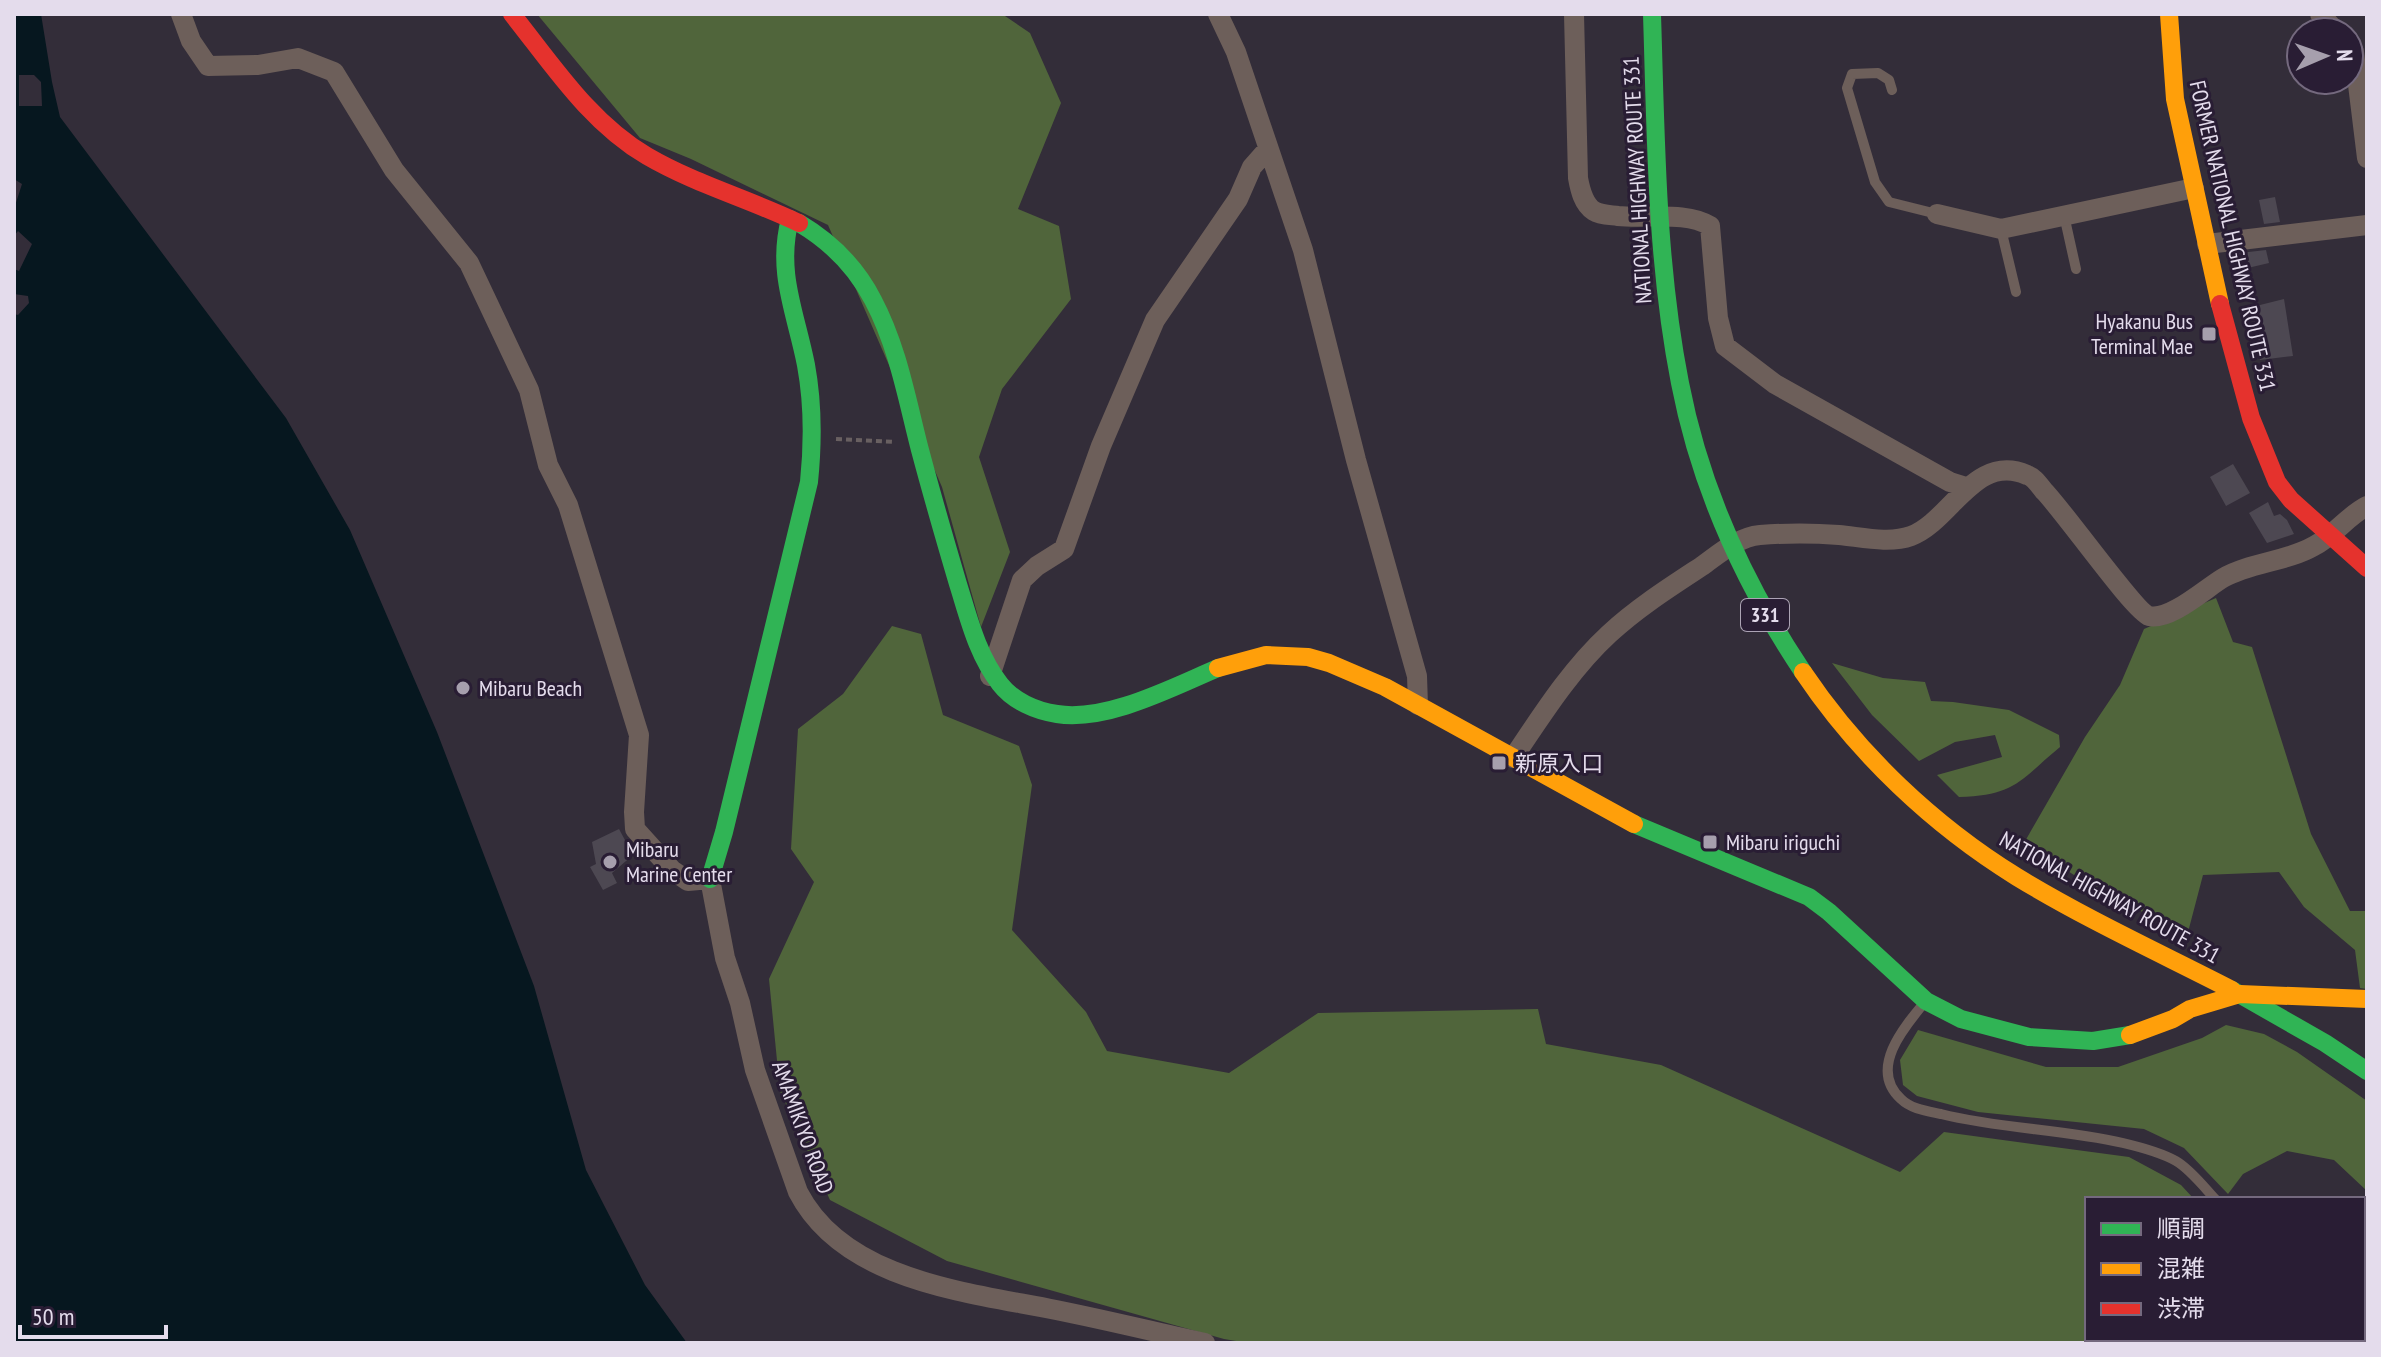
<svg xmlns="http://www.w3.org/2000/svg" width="2381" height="1357" font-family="'PT Sans Narrow','Noto Sans JP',sans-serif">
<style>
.forest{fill:#50653b}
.water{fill:#06171f;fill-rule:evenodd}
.building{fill:#4d4852}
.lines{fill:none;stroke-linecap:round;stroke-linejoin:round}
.path{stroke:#696061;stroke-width:4;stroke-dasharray:6 4;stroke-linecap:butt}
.lane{stroke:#6d5f5a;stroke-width:10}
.street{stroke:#6d5f5a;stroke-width:20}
.fast{stroke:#30b455;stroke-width:18}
.slow{stroke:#ff9f0a;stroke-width:18}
.jam{stroke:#e5322d;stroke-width:18}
.poi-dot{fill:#a69fad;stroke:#291d34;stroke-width:3}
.labels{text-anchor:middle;stroke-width:6;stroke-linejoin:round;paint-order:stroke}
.shield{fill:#291d34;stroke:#aca3b5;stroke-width:2}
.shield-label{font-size:20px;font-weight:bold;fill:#e4dcec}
.street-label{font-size:22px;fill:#e4dcec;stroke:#291d34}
.poi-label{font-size:22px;fill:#e4dcec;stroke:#291d34;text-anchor:start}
</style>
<rect width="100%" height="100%" fill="#332d39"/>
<!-- forest -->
<path class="forest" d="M537 14H1002L1030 33 1061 103 1018 209 1059 226 1071 299 1002 389 979 457 1010 552 981 627 942 487 828 225 691 159 640 138Z
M2216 598 2233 642 2252 647 2311 834 2350 911H2367V989L2360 988 2355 950 2304 907 2279 872 2203 875 2187 936 2074 875 2024 843 2085 737 2120 685 2144 629Z
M892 626 921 634 943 715 1019 746 1032 785 1012 930 1086 1012 1107 1051 1229 1073 1318 1013 1538 1009 1546 1044 1661 1065 1900 1172 1944 1132 2129 1157 2181 1185 2194 1199H2087V1339H2317L2318 1343H1248L1224 1339 947 1261 830 1200 780 1091 769 979 814 882 791 849 798 729 843 694Z
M1832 663 1883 678 1925 682 1931 701 1953 702 2009 710 2059 735 2060 747C2019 781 2016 795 1959 797L1937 775 2002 757 1995 735 1955 742 1919 761 1872 715Z
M2226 1025 2264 1034 2297 1052 2367 1101V1191L2334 1160 2287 1151 2243 1174 2228 1194 2184 1148 2144 1129 1978 1112 1917 1096 1903 1085 1900 1060 1918 1030 2046 1067H2118L2202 1038Z"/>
<!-- water -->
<path class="water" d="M14 14H41L52 82 60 117 286 418 350 530 437 732 534 986 586 1170 645 1285 687 1343H14V314L18 315 29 303 28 296 14 294V269L19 271 32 244 18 231 14 236V209L22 184 14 179ZM19 75H34L41 82 42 106H19Z"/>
<!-- building -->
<path class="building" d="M2275 197 2280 222 2264 224 2259 200Z
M2266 250 2269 263 2235 271 2231 254Z
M2284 299 2293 356 2260 360 2252 307Z
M2233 464 2250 493 2226 506 2210 477Z
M2268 502 2274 516 2280 514 2287 520 2294 534 2267 543 2249 513Z
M619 829 633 855 612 873 617 883 603 890 590 867 596 864 592 842Z"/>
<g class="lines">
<!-- path -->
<path class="path" d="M836 439 895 442"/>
<!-- lane -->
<path class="lane" d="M1892 90 1889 80 1878 73 1852 74 1847 88 1875 182 1889 202 1937 214
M2064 215 2076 269
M2001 229 2016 292
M1925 1002C1904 1027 1868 1069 1901 1099 1911 1109 1927 1111 1941 1114 2001 1129 2063 1129 2123 1143 2140 1147 2160 1152 2176 1161 2190 1169 2204 1187 2215 1199
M2333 1339 2335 1343"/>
<!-- street -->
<path class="street" d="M181 14 191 41 208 66 258 65 298 58 334 72 394 170 469 263 529 390 548 465 568 505 639 735 634 812 635 829 672 870 688 881 710 879 725 958 740 1003 755 1070 798 1192C844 1281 967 1292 1056 1310 1106 1320 1155 1332 1205 1343
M1218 14 1236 52 1303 250 1356 460 1417 676 1418 705
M1574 14 1578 178C1580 189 1583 204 1594 211 1600 215 1611 215 1618 216 1646 219 1687 211 1710 226L1718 318 1725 346 1775 384 1950 482 1966 487
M2320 14 2337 32
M2349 46 2354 52 2367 158
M1937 214 2001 229 2194 188
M2207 244 2367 225
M990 676 1022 580 1037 566 1064 549 1101 446 1155 320 1238 199 1252 167 1267 150
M1513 758C1542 715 1571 669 1609 634 1637 608 1670 587 1702 566 1719 554 1738 537 1760 535 1786 533 1813 533 1839 535 1861 537 1889 544 1911 536 1951 521 1975 452 2027 475 2034 477 2039 485 2044 491 2063 510 2135 612 2149 616 2170 621 2206 588 2223 578 2251 562 2286 562 2314 546 2334 536 2347 516 2367 506"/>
<!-- fast -->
<path class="fast" d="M1652 14C1656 138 1656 261 1680 383 1700 487 1745 585 1803 672
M799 223C831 242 856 267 873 300 898 347 907 400 920 450 932 495 945 540 958 584 969 619 977 654 1000 684 1013 701 1036 711 1057 714 1107 722 1173 687 1218 668
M1634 824 1809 897 1829 912 1926 1001 1961 1019 2029 1037 2093 1041 2130 1035
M710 879 724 832 809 482C813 443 813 403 806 365 796 313 776 273 790 219
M2232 990 2325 1043 2367 1071"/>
<!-- slow -->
<path class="slow" d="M2169 14 2175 99 2220 304
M1218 668 1266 655 1308 657 1329 663 1385 687 1634 824
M1803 672C1858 754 1933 825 2017 877 2086 919 2160 953 2232 990
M2130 1035 2173 1019 2190 1009 2240 994 2367 999"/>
<!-- jam -->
<path class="jam" d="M512 14C552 64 590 123 647 156 695 184 749 199 799 223
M2220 304 2251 418 2277 482 2291 500 2367 568"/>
</g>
<!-- markers -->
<g class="poi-dot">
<rect x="2201" y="326" width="16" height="16" rx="4"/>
<circle cx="463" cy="688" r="8"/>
<rect x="1491" y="755" width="16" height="16" rx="4"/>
<rect x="1702" y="834" width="16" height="16" rx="4"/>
<circle cx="610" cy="862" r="8"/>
</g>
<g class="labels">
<!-- shield labels -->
<rect class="shield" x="1741" y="599" width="48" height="32" rx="6"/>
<g class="shield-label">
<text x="1765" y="622">331</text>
</g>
<!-- street labels -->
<g class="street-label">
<text transform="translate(1637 180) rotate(-93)" y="8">NATIONAL HIGHWAY ROUTE 331</text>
<text transform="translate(2233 236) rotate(77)" y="8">FORMER NATIONAL HIGHWAY ROUTE 331</text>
<text transform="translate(2110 897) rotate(29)" y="8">NATIONAL HIGHWAY ROUTE 331</text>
<text transform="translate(803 1127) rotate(70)" y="8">AMAMIKIYO ROAD</text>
</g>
<!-- poi labels -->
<g class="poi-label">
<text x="2193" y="329" text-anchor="end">Hyakanu Bus<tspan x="2193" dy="25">Terminal Mae</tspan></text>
<text x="479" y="696">Mibaru Beach</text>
<text x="1515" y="771">新原入口</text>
<text x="1726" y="850">Mibaru iriguchi</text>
<text x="626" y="857">Mibaru<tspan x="626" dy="25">Marine Center</tspan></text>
</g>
</g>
<!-- border -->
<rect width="2381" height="1357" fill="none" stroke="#e4dcec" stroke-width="32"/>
<!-- legend -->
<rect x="2085" y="1197" width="280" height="144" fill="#291d34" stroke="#74697e" stroke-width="2"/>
<rect x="2101" y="1223" width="40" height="12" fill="#30b455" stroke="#74697e" stroke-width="2"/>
<text x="2157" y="1237" font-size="24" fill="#e4dcec">順調</text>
<rect x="2101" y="1263" width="40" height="12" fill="#ff9f0a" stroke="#74697e" stroke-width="2"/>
<text x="2157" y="1277" font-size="24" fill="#e4dcec">混雑</text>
<rect x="2101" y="1303" width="40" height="12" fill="#e5322d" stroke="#74697e" stroke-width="2"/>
<text x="2157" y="1317" font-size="24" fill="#e4dcec">渋滞</text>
<!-- north arrow -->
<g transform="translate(2325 56) rotate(88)"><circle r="38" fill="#291d34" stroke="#74697e" stroke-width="2"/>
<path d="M0-6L14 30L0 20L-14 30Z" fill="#a69fad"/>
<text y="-12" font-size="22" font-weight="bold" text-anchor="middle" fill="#e4dcec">N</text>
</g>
<!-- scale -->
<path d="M20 1325v12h146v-12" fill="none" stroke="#e4dcec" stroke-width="4"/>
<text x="32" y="1325" font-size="24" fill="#e4dcec" stroke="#291d34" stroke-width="6" paint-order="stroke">50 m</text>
</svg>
